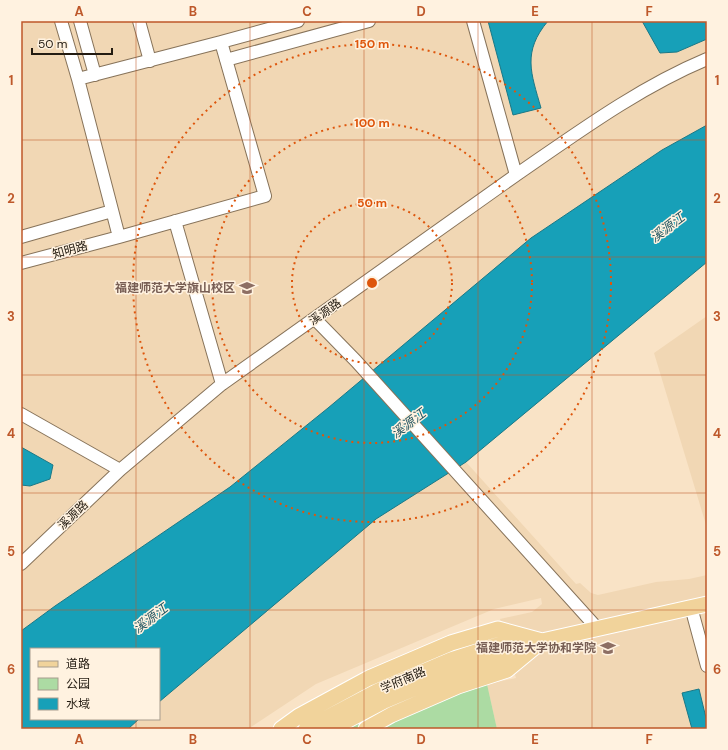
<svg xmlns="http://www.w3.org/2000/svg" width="728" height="750" font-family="'DM Sans','Noto Sans SC',sans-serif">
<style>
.built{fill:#f1d7b4}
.green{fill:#acdba3}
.water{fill:#17a0b8;stroke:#1b7886}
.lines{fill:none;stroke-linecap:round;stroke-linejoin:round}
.minor-casing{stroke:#87735a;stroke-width:14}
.major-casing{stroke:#fff;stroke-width:17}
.minor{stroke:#fff;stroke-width:12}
.major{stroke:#f1d39b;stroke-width:15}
.grid{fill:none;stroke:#be582a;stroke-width:1;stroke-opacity:0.55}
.ring{fill:none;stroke:#de560c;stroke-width:2;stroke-dasharray:2 4}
.labels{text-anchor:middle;stroke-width:3;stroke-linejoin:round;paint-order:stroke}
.street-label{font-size:12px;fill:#231b11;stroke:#fff2e0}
.education-label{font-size:12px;font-weight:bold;fill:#785e54;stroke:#fff2e0;text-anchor:end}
.water-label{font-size:13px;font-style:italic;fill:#275964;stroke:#fff2e0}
.centre{fill:#de560c;stroke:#fff2e0;stroke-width:2}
.ring-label{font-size:12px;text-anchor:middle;font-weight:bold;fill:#de560c;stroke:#fff2e0;stroke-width:3;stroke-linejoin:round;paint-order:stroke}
.neatline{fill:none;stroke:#be582a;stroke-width:1.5}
.grid-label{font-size:13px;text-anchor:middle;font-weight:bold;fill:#be582a}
</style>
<rect width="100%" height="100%" fill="#f9e3c6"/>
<!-- built -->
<path class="built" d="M21 21H707V125L662 150 532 238 328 408 230 487 55 606 21 631Z
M707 316V528L654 353Z
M466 462 576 584 580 583 591 593 598 595 656 582 689 579 707 575V729H497L487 684 516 678 500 619 532 612 542 604 541 598 494 609 316 684 248 729H128L139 719H159V702L376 518Z"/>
<!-- green -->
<path class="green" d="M487 684 497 729H341L416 694Z"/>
<!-- water -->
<path class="water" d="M488 21H548C522 52 531 73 541 108L513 115Z
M642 21H707V39L677 52 660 53Z
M707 125V262L466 462 376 519 159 702V649H31V719H139L128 729H21V631L55 606 230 487 328 408 531 238 662 150Z
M21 447 53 465 50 479 30 486 21 485Z
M699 689 707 722V729H692L682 693Z"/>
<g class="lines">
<!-- minor casing -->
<g class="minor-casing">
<path id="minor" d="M61 21 78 79
M80 21 95 75
M139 21 150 61
M221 42 265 196 119 237 78 79Z
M221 42 298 21
M226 60 369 21
M516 175C577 133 638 88 707 59
M175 221 222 384
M21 237 112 211
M21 263 119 237
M315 319 356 361 597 628
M21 414 120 470
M21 564 120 470 222 384 516 175 473 21
M691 607 707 666"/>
</g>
<!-- major casing -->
<g class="major-casing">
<path id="major" d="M281 729 299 716 369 678 451 643 498 629 542 641
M306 729 378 691 451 660 504 643
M331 729 384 701 456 671 507 655
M366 729 391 715 458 686 507 670 542 641 707 604"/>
</g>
<!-- minor -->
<use href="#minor" class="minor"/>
<!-- major -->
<use href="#major" class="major"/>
</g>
<!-- grid -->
<path class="grid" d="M136 21V649M250 21V729M364 21V729M478 21V729M592 21V729M21 140H707M21 257H707M21 375H707M21 493H707M21 610H707M136 719V729"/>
<!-- distance rings -->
<g class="ring">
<circle cx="372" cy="283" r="80"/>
<circle cx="372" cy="283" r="160"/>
<circle cx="372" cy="283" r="239"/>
</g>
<!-- icons -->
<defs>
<g id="university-bare" transform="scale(1.2)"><path d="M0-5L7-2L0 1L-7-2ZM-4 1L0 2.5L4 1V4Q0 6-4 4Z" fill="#8d6e63" stroke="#fff2e0" stroke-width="2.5" paint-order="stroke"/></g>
</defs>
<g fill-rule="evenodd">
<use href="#university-bare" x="247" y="288"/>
<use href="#university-bare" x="608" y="648"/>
</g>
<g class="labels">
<!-- street labels -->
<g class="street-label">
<text transform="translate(70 250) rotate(-15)" y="4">知明路</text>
<text transform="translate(325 312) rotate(-35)" y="4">溪源路</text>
<text transform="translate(73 515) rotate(-43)" y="4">溪源路</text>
<text transform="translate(403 680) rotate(-23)" y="4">学府南路</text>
</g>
<!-- education labels -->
<g class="education-label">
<text x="235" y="292">福建师范大学旗山校区</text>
<text x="596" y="652">福建师范大学协和学院</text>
</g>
<!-- water labels -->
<g class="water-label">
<text transform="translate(667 227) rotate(-37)" y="5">溪源江</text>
<text transform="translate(408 423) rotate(-37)" y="5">溪源江</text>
<text transform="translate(150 618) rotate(-37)" y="5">溪源江</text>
</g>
</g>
<circle cx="372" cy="283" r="6" class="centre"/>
<g class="ring-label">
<text x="372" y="48">150 m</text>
<text x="372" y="127">100 m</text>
<text x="372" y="207">50 m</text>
</g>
<!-- border -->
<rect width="728" height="750" fill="none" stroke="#fff2e0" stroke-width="44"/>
<!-- legend -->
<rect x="30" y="648" width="130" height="72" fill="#fff2e0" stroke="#a79c8d"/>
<rect x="38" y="661" width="20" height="6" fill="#f1d39b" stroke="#a79c8d"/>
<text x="66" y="668" font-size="12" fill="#231b11">道路</text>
<rect x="38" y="678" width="20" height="12" fill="#acdba3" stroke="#a79c8d"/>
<text x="66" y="688" font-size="12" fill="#231b11">公园</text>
<rect x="38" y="698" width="20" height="12" fill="#17a0b8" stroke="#a79c8d"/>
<text x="66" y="708" font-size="12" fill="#231b11">水域</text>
<!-- scale -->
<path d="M32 48v6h80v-6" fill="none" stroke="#231b11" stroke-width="2"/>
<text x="38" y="48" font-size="12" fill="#231b11" stroke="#fff2e0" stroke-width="3" paint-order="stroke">50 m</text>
<rect x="22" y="22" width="684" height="706" class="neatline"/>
<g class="grid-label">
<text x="79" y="16">A</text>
<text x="193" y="16">B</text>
<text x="307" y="16">C</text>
<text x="421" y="16">D</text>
<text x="535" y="16">E</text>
<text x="649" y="16">F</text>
<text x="11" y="85">1</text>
<text x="717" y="85">1</text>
<text x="11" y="203">2</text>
<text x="717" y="203">2</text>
<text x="11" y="321">3</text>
<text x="717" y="321">3</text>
<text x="11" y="438">4</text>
<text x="717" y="438">4</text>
<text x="11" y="556">5</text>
<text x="717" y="556">5</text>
<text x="11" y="674">6</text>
<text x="717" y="674">6</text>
<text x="79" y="744">A</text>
<text x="193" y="744">B</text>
<text x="307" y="744">C</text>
<text x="421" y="744">D</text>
<text x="535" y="744">E</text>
<text x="649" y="744">F</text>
</g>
</svg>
